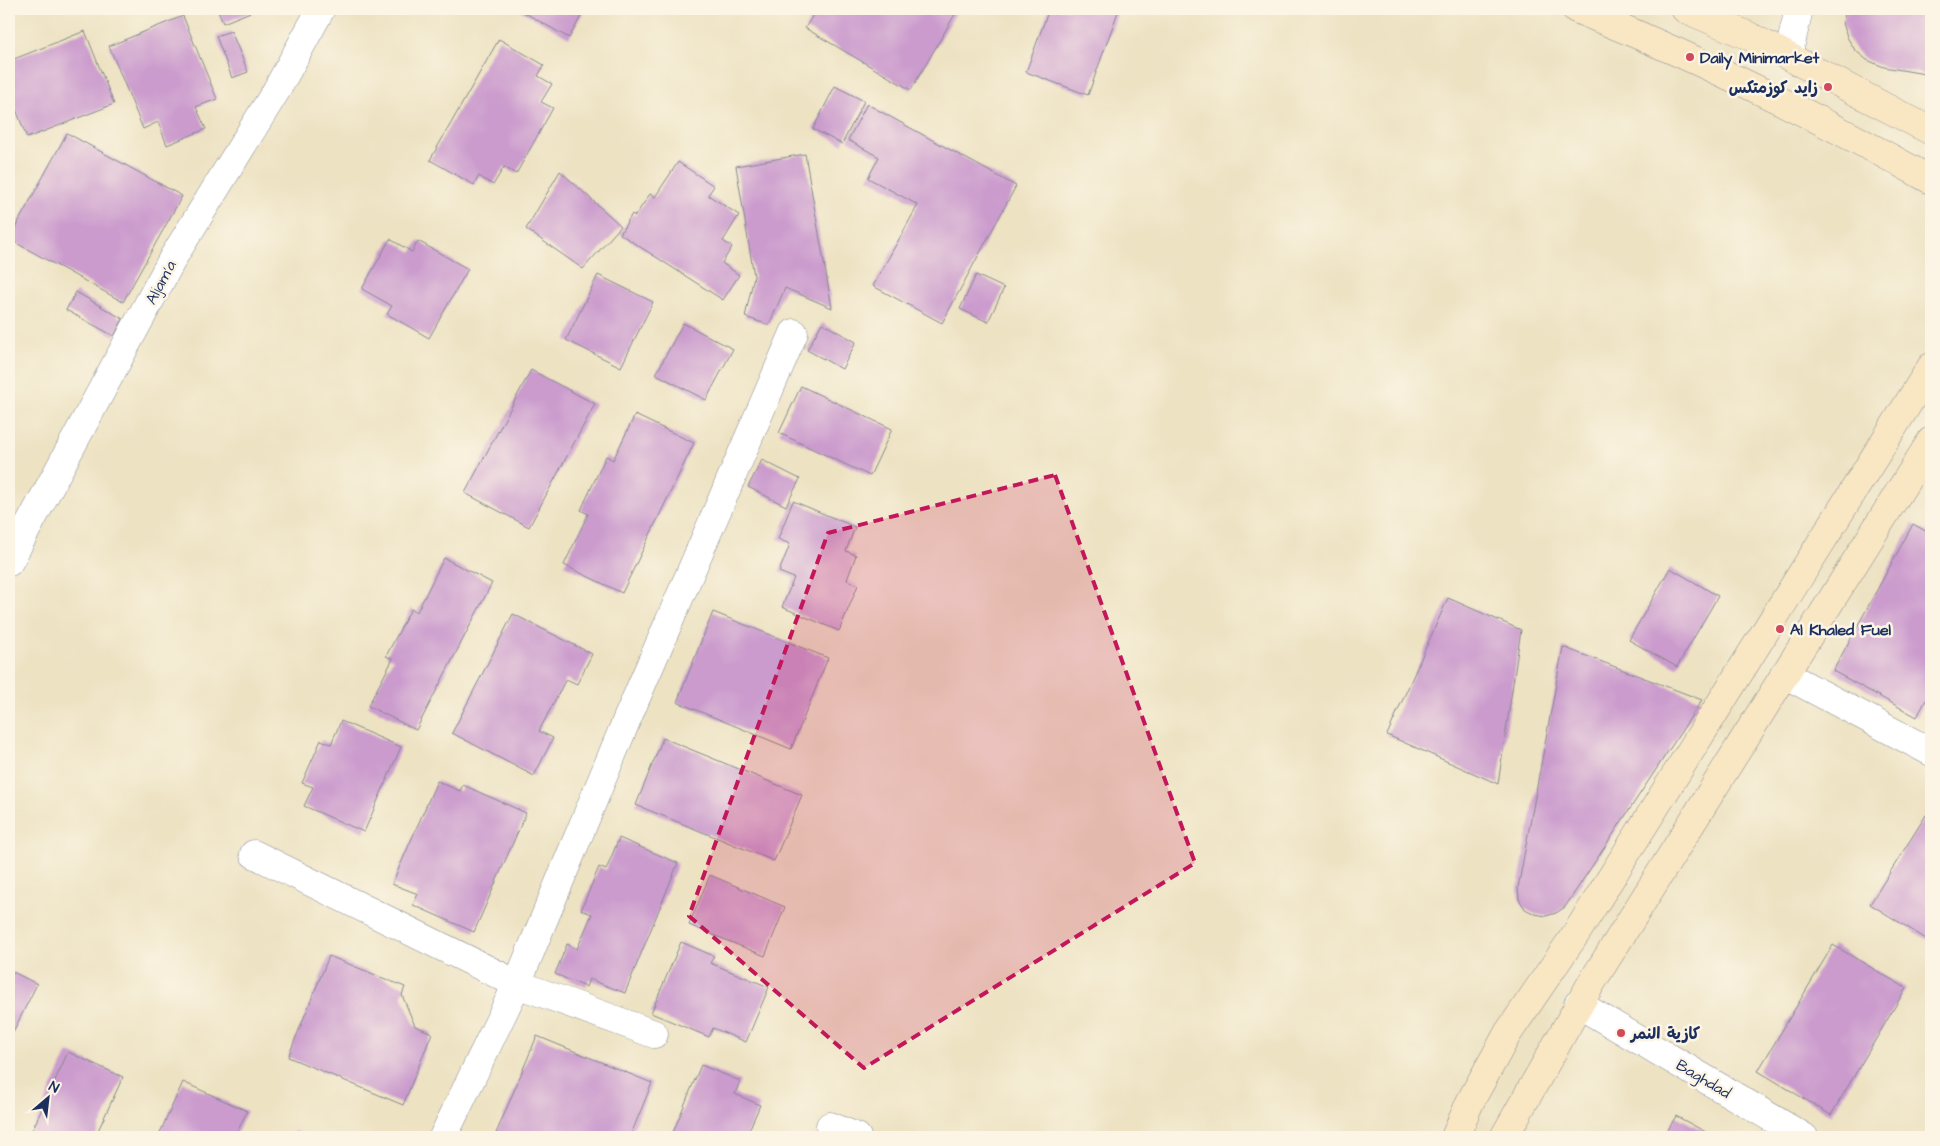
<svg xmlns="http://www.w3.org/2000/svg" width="1940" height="1146" font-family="'Architects Daughter','Playpen Sans Arabic',sans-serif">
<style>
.building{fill:#cb9bcd}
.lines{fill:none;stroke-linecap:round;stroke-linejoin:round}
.street-casing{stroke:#848890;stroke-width:29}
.secondary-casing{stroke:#848890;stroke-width:29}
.street{stroke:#fff;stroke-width:28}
.secondary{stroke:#f9e7c3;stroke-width:28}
.marked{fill:#c2185b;fill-opacity:0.2;stroke:#c2185b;stroke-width:4;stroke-dasharray:10 6;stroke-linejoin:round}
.poi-dot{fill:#d1495b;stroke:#fcf5e5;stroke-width:2}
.labels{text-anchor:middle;stroke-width:5;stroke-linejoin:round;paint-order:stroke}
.poi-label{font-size:16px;font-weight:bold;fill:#1b2f5e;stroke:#fcf5e5;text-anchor:start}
.street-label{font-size:16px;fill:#1b2f5e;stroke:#fcf5e5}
</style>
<rect width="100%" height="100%" fill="#fcf5e5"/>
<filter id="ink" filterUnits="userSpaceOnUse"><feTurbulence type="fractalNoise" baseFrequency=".02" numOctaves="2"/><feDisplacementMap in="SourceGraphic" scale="10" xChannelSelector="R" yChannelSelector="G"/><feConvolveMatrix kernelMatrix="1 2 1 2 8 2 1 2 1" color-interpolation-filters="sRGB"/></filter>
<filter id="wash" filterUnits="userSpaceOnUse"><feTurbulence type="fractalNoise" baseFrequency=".0096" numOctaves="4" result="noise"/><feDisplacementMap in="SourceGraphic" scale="20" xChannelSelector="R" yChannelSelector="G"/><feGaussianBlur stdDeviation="1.12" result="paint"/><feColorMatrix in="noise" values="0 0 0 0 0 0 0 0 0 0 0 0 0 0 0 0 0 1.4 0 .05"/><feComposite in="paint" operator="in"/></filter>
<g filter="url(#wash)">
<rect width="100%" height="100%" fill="#ede2c2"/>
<g id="blocks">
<!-- building -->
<path class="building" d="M217 9H258L223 23Z
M518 9H585L569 38Z
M817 9H958L911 90 805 28Z
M1049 9H1119L1088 95 1026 72Z
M1846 9H1931V75L1884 67 1867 60 1855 50 1847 37 1843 22Z
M183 16 217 99 196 107 206 129 167 145 158 122 143 129 109 46Z
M85 31 114 104 27 138 9 91V61Z
M231 31 248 72 232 78 216 36Z
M499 39 544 65 538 76 552 84 541 102 553 108 516 174 504 167 493 185 479 176 474 185 430 160Z
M835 86 864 101 842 144 813 129Z
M867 104 1016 186 942 323 873 286 918 205 868 178 879 157 848 140Z
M9 108 15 120 9 131Z
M67 133 182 196 123 302 9 239Z
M805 154 832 308 785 288 769 325 745 317 754 276 736 166Z
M678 162 714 186 708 195 739 215 723 241 732 247 722 263 739 275 723 300 620 234 632 214 635 216 650 194 655 197Z
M560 171 621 226 583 269 526 229Z
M390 239 412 252 418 241 468 269 429 338 387 314 392 306 362 289Z
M598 275 653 302 621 367 566 340Z
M976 275 1004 288 988 322 960 309Z
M76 292 123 319 114 336 66 310Z
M683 323 733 349 706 400 656 374Z
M822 323 856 342 842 369 807 350Z
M531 370 595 404 529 527 465 493Z
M801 386 892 429 870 476 779 433Z
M635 415 694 443 622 593 564 565 588 514 581 510 606 456 613 460Z
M762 460 800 479 786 506 748 487Z
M793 501 855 527 846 551 856 555 847 580 858 585 839 631 782 607 794 578 779 572 790 544 778 539Z
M1913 524 1931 534V703L1926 700 1917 717 1833 671Z
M444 558 492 583 416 730 368 706 393 659 386 656 411 609 417 612Z
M1670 568 1718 596 1677 667 1629 640Z
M1448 598 1521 630 1498 784 1387 735Z
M713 612 828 658 791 749 677 702Z
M513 614 592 654 577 684 566 679 539 731 553 738 534 776 452 733Z
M1563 647 1702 700 1565 907 1556 913 1546 916 1535 914 1525 909 1519 899 1518 888Z
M341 721 401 747 364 832 304 806 313 787 302 783 321 740 331 744Z
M663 738 802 795 774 861 636 805Z
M437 781 460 791 463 785 526 813 474 932 413 905 418 894 392 884Z
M1926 815 1931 818V942L1870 904Z
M619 838 678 863 625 993 589 979 586 987 555 974 567 944 577 949 592 914 581 910 599 867 606 870Z
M710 875 785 907 765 956 689 925Z
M681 942 714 956 710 963 769 987 746 1042 713 1028 709 1037 651 1013Z
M1833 945 1906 988 1831 1115 1758 1071Z
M329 956 405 987 402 995 415 1026 432 1033 403 1105 288 1057Z
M9 970 37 984 9 1040Z
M537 1036 652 1083 630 1137 495 1136Z
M68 1052 123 1077 95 1137H29Z
M701 1065 740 1081 735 1094 760 1105 746 1137H671Z
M183 1082 247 1111 235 1137H158Z
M1676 1116 1715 1137H1664Z
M295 1131 309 1137H292Z"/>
</g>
</g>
<g filter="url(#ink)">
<use href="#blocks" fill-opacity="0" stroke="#848890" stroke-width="1"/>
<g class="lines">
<!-- street casing -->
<g class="street-casing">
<path id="street" d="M1788 56 1799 9
M9 562 174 256 276 91 321 9
M1784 674 1931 752
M254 854 517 984 654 1034
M1578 1004 1804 1137
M830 1126 857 1137
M443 1137 517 984 627 719 794 333"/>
</g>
<!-- secondary casing -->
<g class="secondary-casing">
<path id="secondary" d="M1576 9C1697 58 1817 116 1931 180
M1685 9 1749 36 1931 131
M1455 1137 1470 1102 1508 1033 1577 932 1931 367
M1504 1137 1592 982 1931 441"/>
</g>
<!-- street -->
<use href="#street" class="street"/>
<!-- secondary -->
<use href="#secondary" class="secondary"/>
</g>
</g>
<!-- marked area -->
<path class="marked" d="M1055 475 1195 863 864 1068 689 916 828 533Z"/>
<!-- markers -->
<g class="poi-dot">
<circle cx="1690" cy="57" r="5"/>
<circle cx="1828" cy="87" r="5"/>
<circle cx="1780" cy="629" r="5"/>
<circle cx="1621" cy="1033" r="5"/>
</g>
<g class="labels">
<!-- poi labels -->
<g class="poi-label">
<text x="1700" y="63">Daily Minimarket</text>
<text x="1818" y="93" text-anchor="end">زايد كوزمتكس</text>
<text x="1790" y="635">Al Khaled Fuel</text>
<text x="1631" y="1039">كازية النمر</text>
</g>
<!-- street labels -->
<g class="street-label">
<text transform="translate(160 282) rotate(-62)" y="6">Aljam'a</text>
<text transform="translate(1704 1078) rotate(31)" y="6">Baghdad</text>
</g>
</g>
<!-- margin -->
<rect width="1940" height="1146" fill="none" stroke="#fcf5e5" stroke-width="30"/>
<!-- north arrow -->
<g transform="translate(48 1098) rotate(28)" stroke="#fcf5e5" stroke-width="4" paint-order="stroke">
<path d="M0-4L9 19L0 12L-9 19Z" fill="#1b2f5e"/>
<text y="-8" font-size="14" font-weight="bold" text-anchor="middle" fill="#1b2f5e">N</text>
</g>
</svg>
